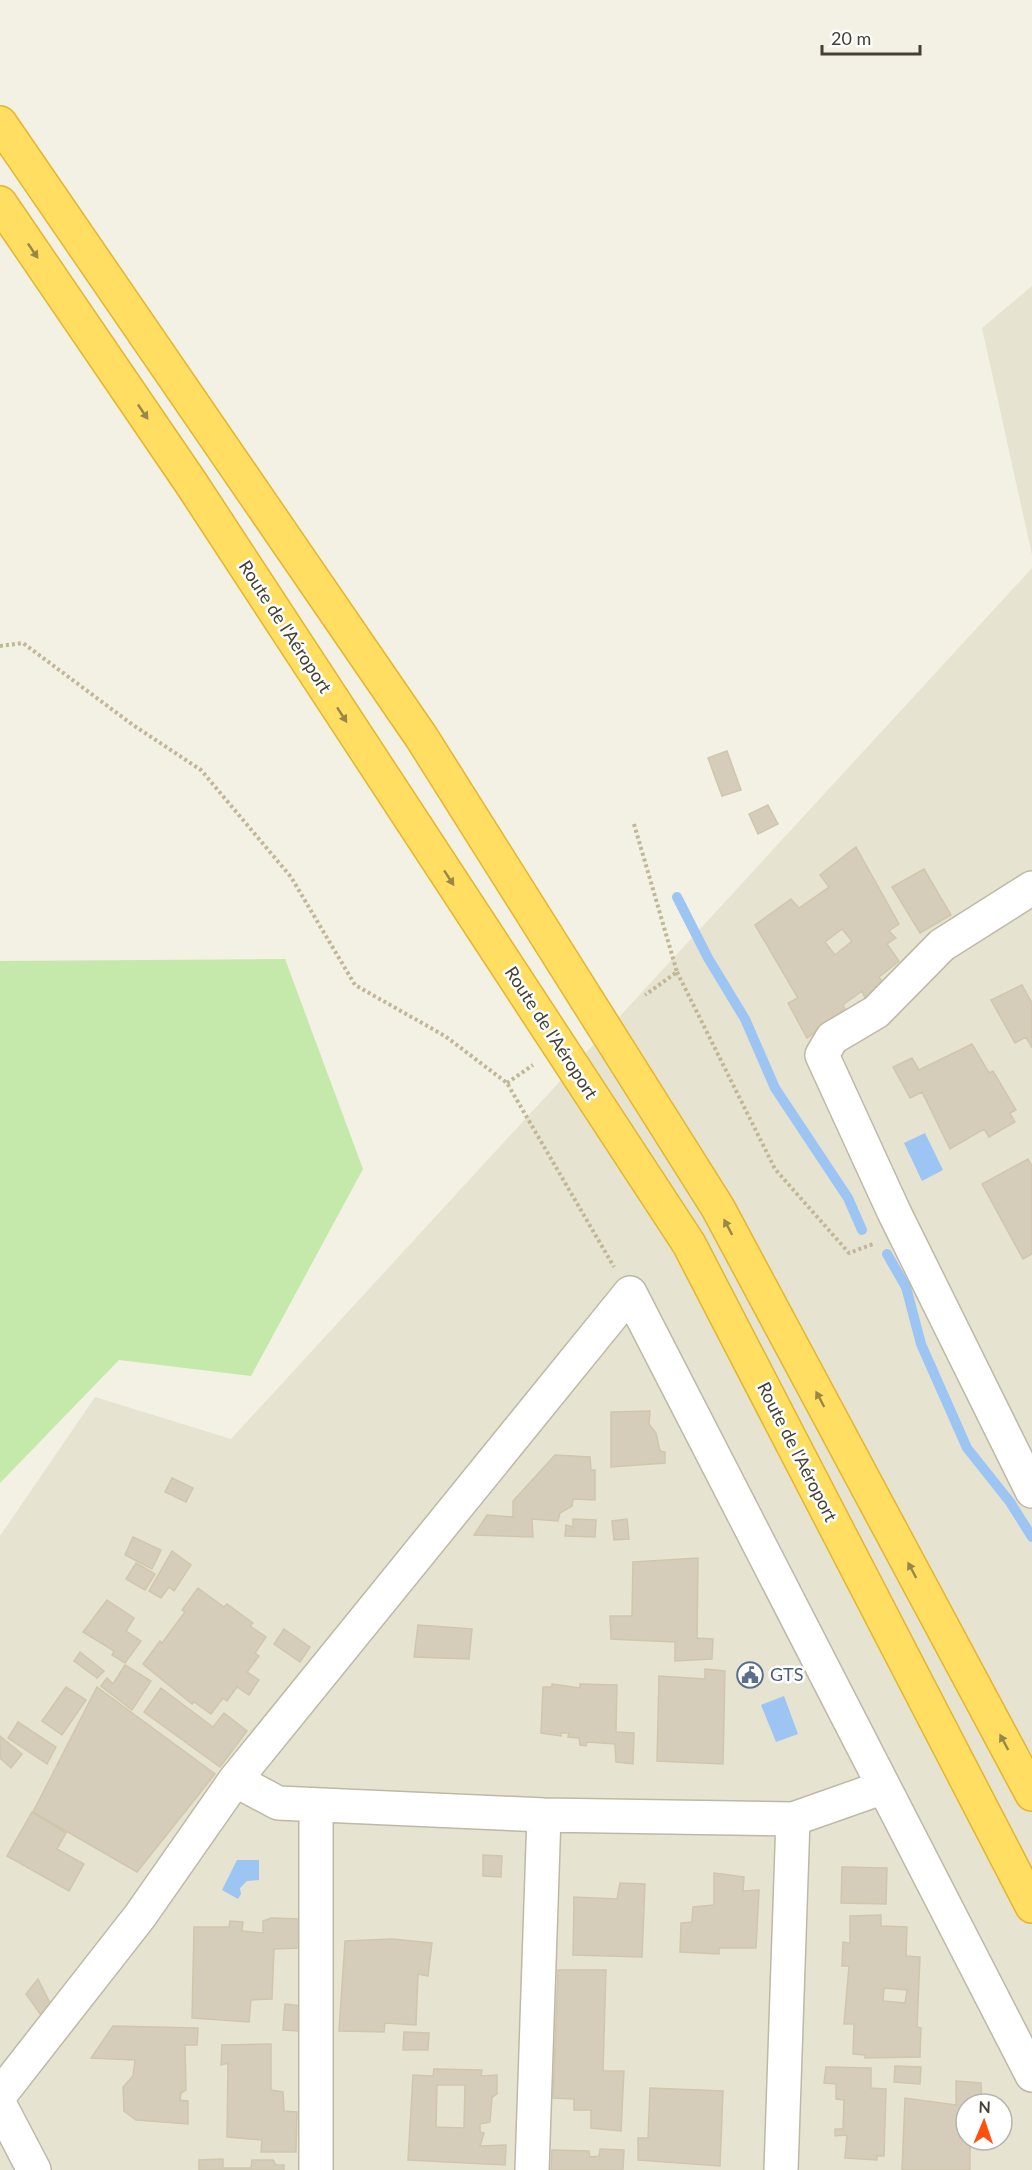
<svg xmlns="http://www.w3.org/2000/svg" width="1032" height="2170" font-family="Lato,sans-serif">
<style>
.residential{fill:#e7e3d1;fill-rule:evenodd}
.green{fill:#c5e9aa}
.water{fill:#9cc5f3}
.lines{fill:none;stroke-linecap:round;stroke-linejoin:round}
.stream{stroke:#9cc5f3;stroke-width:10}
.building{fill:#d5cdb9;stroke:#d0c6ac;stroke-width:1.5;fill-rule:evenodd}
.minor-casing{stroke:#beb9a6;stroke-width:36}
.highway-casing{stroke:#e4b62d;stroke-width:36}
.path{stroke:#c1b797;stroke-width:4;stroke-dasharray:3 3;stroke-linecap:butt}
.minor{stroke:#fff;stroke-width:33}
.highway{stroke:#ffde62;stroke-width:33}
.oneway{fill:#998748}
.labels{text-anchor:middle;stroke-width:5;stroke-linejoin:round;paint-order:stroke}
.street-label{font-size:18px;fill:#454033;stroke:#fff}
.service-label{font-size:18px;fill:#4e5e75;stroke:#fff;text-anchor:start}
</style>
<rect width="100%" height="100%" fill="#f3f0e4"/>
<!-- residential -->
<path class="residential" d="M1032 286V555L982 328Z
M1032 568V2170H0V1536L95 1397 231 1439ZM966 2104H1002V2140H966Z"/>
<!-- green -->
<path class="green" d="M285 959 363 1169 251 1376 119 1360 0 1483V961Z"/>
<!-- water -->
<path class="water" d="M925 1133 943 1170 922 1181 904 1143Z
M784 1696 798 1734 776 1742 761 1705Z
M237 1860H259V1880L247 1881 240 1888 241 1894 238 1899 222 1890Z"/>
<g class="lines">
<!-- stream -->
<path class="stream" d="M677 897 708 958 745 1019 775 1088 848 1198 862 1230
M887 1254 906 1287 921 1344 967 1448 1010 1502 1032 1537"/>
</g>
<!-- building -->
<path class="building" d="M727 751 741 790 722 796 708 758Z
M768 805 778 824 758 834 749 814Z
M856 847 899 924 889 931 896 938 887 944 899 961 879 977 883 983 865 998 862 991 843 1005 845 1009 807 1038 788 1003 798 998 755 925 791 899 799 908 829 887 820 875ZM842 929 852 941 835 955 825 942Z
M924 869 951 915 920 933 892 887Z
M1022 985 1032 1003V1048L1026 1037 1015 1043 991 1000Z
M972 1044 989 1073 993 1071 1016 1110 1010 1113 1015 1122 989 1137 984 1129 950 1149 922 1092 910 1098 893 1067 912 1058 919 1070Z
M1028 1159 1032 1166V1254L1023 1259 982 1184Z
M650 1411 649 1424 656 1433 660 1451 665 1452V1463L611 1467V1412Z
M555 1455 590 1457 591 1470H595V1500L573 1499 572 1506 560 1513 558 1521 532 1519 533 1537 474 1535 487 1515 513 1517V1501Z
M172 1478 193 1488 186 1502 165 1492Z
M573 1519 596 1520 595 1537 565 1536 566 1525 573 1527Z
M627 1519 629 1539 614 1540 612 1521Z
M133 1537 161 1550 152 1569 125 1555Z
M172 1551 191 1565 174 1591 169 1587 161 1598 149 1591Z
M698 1558 697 1638 713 1639 712 1659 675 1661V1642L611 1639 610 1616H632L633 1562Z
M136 1563 155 1574 145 1590 126 1579Z
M198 1588 224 1607 227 1604 253 1623 250 1626 266 1637 255 1653 259 1656 247 1672 259 1680 249 1695 237 1687 227 1701 223 1698 211 1714 194 1702 192 1704 143 1664 160 1641 162 1643 185 1612 182 1610Z
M107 1600 134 1618 126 1631 141 1641 125 1663 112 1655 114 1651 83 1632Z
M418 1625 472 1629 469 1659 414 1657Z
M284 1629 310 1647 300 1662 274 1644Z
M80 1652 104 1671 97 1678 74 1661Z
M125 1665 151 1681 132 1710 101 1686 107 1678 113 1684Z
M705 1669 725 1671 723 1764 657 1761 659 1676 705 1679Z
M552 1684 580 1688V1684L617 1685 616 1732 634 1733 633 1764 616 1762 615 1744 587 1742 586 1746 580 1745 579 1738 568 1737 569 1733H561V1736L541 1733 543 1687H552Z
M66 1687 86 1700 62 1735 42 1721Z
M97 1687 215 1774 137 1872 33 1812Z
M161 1688 213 1727 224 1713 247 1731 220 1767 144 1712Z
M18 1722 56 1747 47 1764 8 1738Z
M0 1736 22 1754 11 1768 0 1758Z
M32 1812 66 1833 57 1849 84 1864 69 1891 7 1856Z
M483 1855 502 1856 501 1877 483 1876Z
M842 1867 887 1868 886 1904 841 1903Z
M714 1873 744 1877 743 1891 759 1890 756 1948H719V1954L680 1952 681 1923 692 1922 693 1907 714 1905Z
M620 1883 645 1884 642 1957 573 1955 574 1897 617 1899Z
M881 1915V1926L907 1927 906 1956 920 1957 917 2027 921 2028 920 2057 865 2058V2055L853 2054 854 2024H844L849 1966H842L843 1942 850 1943V1916ZM884 1988 907 1990 905 2003 883 2001Z
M271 1918 301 1919V1948L274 1949 272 1999 251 2000 249 2022 192 2018 194 1927H229L230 1921 243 1922 242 1931 263 1933V1921Z
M392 1939 432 1943 428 1976 418 1974 416 2025 385 2023 384 2032 339 2031 345 1941Z
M558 1970H606L603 2071H624L621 2131 591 2128V2110H574V2099L553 2098Z
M38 1979 51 2005 41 2015 26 1994Z
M285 2004 300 2006 299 2031 283 2030Z
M113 2026 198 2028 197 2045H185L186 2090 181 2093 180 2100 188 2101V2124L136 2120 124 2111 123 2087 133 2076 135 2060 91 2058Z
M404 2032 429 2033 428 2050H403Z
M271 2044V2090L283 2092 284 2111 297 2112 296 2152H261L262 2140 227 2137 228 2063 221 2065 222 2045Z
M895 2066 921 2067 920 2084 894 2082Z
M826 2067 871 2068V2088L886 2089 884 2156H877V2160L845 2158 847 2135 835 2136V2129H843L844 2100 836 2099V2084L824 2083Z
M434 2069 482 2070 481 2076 497 2075V2094L492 2097 490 2122 480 2124V2132L484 2133 480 2146 506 2145 505 2165 408 2160 413 2075 433 2076ZM437 2085H465L464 2128 436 2127Z
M956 2081 981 2083 982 2104H966V2140H970V2170H902L905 2098 956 2105Z
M650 2088 723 2091 720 2166 638 2160V2138H648Z
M600 2149 624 2150 623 2170H551L552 2150 589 2151 590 2157 599 2156Z
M223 2159V2168H251L252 2160H273L276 2165H284V2170H199V2160Z"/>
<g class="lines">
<!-- minor casing -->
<g class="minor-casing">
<path id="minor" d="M1032 888 942 945 876 1012 832 1038 822 1055 894 1212 1032 1491
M235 1780 278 1803 544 1815 793 1819 884 1787
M0 2095 140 1916 235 1780 630 1293 1032 2075
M0 2105 34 2170
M316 2170V1805
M532 2170 544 1815
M781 2170 793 1819"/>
</g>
<!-- highway casing -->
<g class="highway-casing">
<path id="highway" d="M0 123 422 738 718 1208 1032 1794
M0 203 191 483 689 1244 1032 1906"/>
</g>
<!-- path -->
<path class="path" d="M0 646 23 643 133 725 201 770 291 877 355 985 445 1036 507 1083 614 1267
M634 824 677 972 645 995
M677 972 775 1169 849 1253 873 1244
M507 1083 533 1065"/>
<!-- minor -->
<use href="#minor" class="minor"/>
<!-- highway -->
<use href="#highway" class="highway"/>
</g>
<!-- one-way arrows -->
<defs><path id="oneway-solid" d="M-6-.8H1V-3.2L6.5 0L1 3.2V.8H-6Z" transform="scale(1.5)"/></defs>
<g class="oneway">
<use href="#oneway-solid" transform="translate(33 251) rotate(56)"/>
<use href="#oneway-solid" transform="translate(143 412) rotate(56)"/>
<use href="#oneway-solid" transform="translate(342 715) rotate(57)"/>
<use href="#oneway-solid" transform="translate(449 878) rotate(57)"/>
<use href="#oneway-solid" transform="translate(728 1227) rotate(-118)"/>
<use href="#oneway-solid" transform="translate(820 1399) rotate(-118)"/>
<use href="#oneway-solid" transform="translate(912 1570) rotate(-118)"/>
<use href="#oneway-solid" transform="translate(1004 1742) rotate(-118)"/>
</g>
<!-- icons -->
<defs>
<g id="civic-ring" transform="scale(1.35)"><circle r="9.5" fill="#fff" stroke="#5c6f8a" stroke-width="1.5"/><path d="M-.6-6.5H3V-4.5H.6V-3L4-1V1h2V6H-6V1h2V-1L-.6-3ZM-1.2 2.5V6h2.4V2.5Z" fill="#5c6f8a"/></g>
</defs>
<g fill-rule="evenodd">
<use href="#civic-ring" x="750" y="1675"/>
</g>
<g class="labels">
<!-- street labels -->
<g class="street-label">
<text transform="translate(285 627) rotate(57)" y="6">Route de l'Aéroport</text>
<text transform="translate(551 1033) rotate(57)" y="6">Route de l'Aéroport</text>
<text transform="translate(797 1452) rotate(63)" y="6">Route de l'Aéroport</text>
</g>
<!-- service labels -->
<g class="service-label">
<text x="770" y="1681">GTS</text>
</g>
</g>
<!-- north arrow -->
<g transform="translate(984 2122) rotate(2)"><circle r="28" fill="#ffffff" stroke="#b5b3ad" stroke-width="1.5"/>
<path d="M0-4.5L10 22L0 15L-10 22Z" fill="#ff500e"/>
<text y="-9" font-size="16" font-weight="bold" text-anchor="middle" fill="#454033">N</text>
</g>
<!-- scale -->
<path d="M822 45v9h98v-9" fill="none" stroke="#454033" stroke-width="3"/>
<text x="831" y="45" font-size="18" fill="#454033" stroke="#ffffff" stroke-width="4.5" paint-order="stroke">20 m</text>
</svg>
